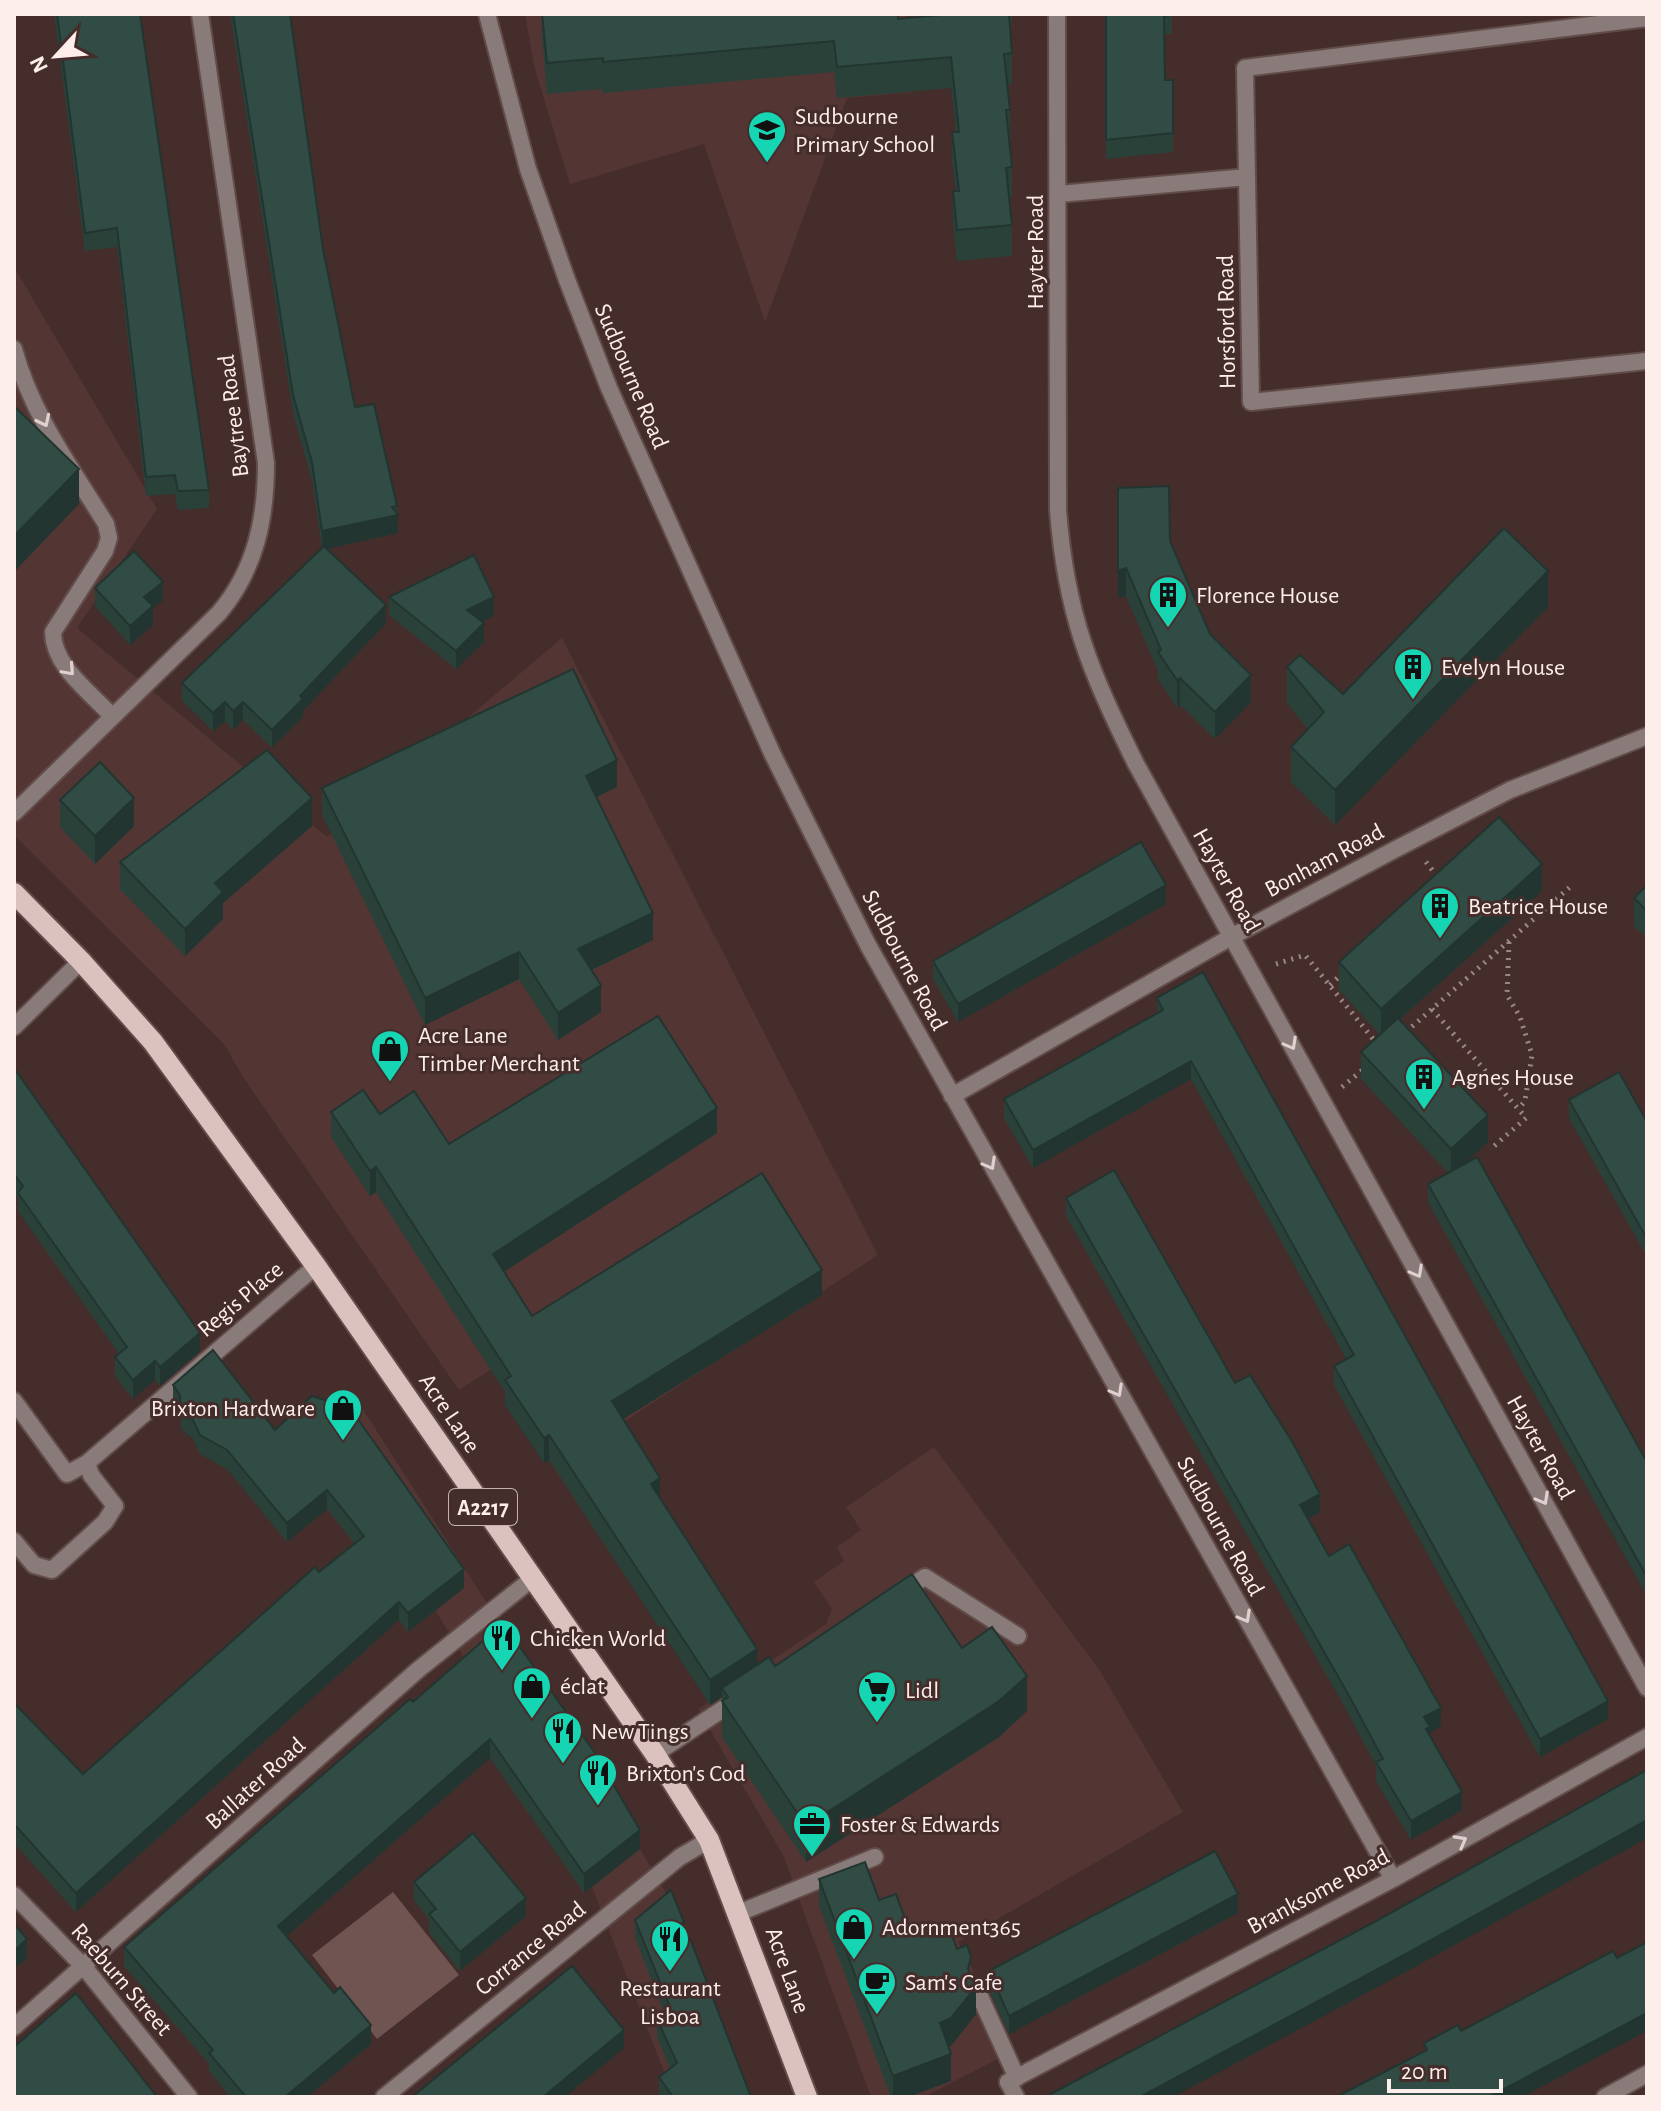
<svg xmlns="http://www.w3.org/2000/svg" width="1661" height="2111" font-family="'Alegreya Sans',sans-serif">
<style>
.built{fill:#533634}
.green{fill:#6f5451}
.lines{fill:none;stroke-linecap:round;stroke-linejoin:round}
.lane-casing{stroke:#624c4a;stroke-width:20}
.street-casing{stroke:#624c4a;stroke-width:20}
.primary-casing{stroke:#624c4a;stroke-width:24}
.path{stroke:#9b8785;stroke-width:5;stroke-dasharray:2 6;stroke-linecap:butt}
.lane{stroke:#887b7a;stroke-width:16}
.street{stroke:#887b7a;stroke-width:16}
.primary{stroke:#dbc2bf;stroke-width:20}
.wall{fill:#2a413a}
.shaded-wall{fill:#223530}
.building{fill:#314c44;stroke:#223530;stroke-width:2}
.oneway{stroke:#e0d0cf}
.labels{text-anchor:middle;stroke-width:6;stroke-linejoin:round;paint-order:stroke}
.shield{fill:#442d2b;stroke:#c6b3b1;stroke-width:2}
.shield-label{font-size:22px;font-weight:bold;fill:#fdedeb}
.poi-label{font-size:24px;fill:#fdedeb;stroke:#442d2b;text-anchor:start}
.street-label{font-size:24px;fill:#fdedeb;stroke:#442d2b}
</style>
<rect width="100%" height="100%" fill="#442d2b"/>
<!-- built -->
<path class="built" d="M525 14H906L914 92 847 98 765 322 704 144 570 184 534 66Z
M14 267 157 509 77 628 327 837 562 638 878 1255 625 1421 562 1324 459 1390 243 1077 224 1044 14 835Z
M362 1408 593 1769 673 1905 745 2097H674L576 1846 436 1611 317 1436Z
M934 1447 1100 1671 1183 1812 958 1942 1015 2050 924 2097H871L783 1855 698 1709 826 1624 832 1609 814 1582 844 1561 837 1547 861 1530 846 1507Z"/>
<!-- green -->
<path class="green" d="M393 1892 459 1975 377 2039 312 1955Z"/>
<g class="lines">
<!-- lane casing -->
<g class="lane-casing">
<path id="lane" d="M14 349C31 413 72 469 106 524L109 538 105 551 53 632C53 666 90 692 112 716
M901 1592 925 1577 1018 1636
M655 1754 738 1699
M739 1913 875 1857
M978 1992 1017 2078
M1008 2082 1016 2097"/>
</g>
<!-- street casing -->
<g class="street-casing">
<path id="street" d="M487 14 528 169 567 280 609 388 772 753 868 945 1393 1879
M1057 14 1058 510C1066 615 1090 671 1136 764L1647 1688
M1247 177 1245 68 1647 18
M1059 194 1247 177 1251 402 1647 361
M14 813 219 613C256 569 266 518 266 463L200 14
M14 1027 81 961
M952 1096 1231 937 1394 850 1510 790 1647 736
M14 1401 67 1474 87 1463 91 1475 115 1506 105 1522 52 1570 34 1565 14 1541
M87 1463 316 1266
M14 1895 84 1967 189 2097
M14 2027 419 1669 532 1579
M1008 2082 1393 1879 1647 1737
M384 2097 680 1857 709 1840
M1605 2097 1647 2074"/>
</g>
<!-- primary casing -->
<g class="primary-casing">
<path id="primary" d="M14 893 81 961 153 1042 316 1266 655 1754 709 1840 807 2097"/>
</g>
<!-- path -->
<path class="path" d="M1426 862 1439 879
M1509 942 1507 995 1520 1017 1532 1055 1525 1101 1519 1108
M1276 964 1305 955 1378 1045
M1330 985 1344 972
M1432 1009 1526 1118 1493 1147
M1406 1032 1570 887
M1342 1087 1365 1068"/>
<!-- lane -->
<use href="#lane" class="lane"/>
<!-- street -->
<use href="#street" class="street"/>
<!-- primary -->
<use href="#primary" class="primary"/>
</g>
<!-- wall -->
<path class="wall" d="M54 14H140L209 490V508L178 510 175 494 146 496 117 247 85 251Z
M230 14H290L323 249 355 407 397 506 398 533 326 549 386 623 303 711V717L272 748 243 720 233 730 225 721 213 731 182 701V683L322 548 312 481 293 413Z
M542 14H898V19L953 14H1012V24L1010 25 1012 53V84H1008L1010 110V140L1009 141 1012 167V198H1009L1012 225V256L957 261 953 222V191H956L952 163V132H956L951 88 837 98 834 72 603 93V89L547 94 542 38Z
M1106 14H1172V34H1164L1165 80H1173V152L1106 159Z
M1118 488 1170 541 1210 634 1251 702 1215 739 1180 705 1177 708 1158 679V671L1126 596 1118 598Z
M95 588 163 600 153 608V625L130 645 95 606Z
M389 597 494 616 482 622 484 642 456 669 389 615Z
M1548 607 1335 825 1291 782V747L1308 729 1287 703V667L1343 694Z
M617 787 597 797 653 940 592 970 601 1012 558 1040 519 979 425 1025 322 815V788Z
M60 800 134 826 95 864 60 827Z
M312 826 223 903V919L185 956 120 889V862Z
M1647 885V938L1634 926V898Z
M1542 891 1399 1020 1488 1142 1463 1164 1647 1462V1596L1428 1202V1184L1448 1173 1361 1079V1052L1380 1035 1339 990V962Z
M1166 904 958 1022 933 979V961Z
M1157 998 1608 1719 1540 1757 1334 1385V1366L1347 1360 1191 1079 1033 1168 1004 1118V1099L1157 1013Z
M14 1068 200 1351 160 1386 155 1380 133 1399 115 1376V1357L119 1354 18 1211V1198L14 1193Z
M1569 1100 1647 1122V1257L1569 1118Z
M331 1112 380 1114 449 1144 717 1133 504 1271 532 1316 822 1295 623 1419 660 1498 757 1665 775 1666 962 1648 1027 1711 999 1737 806 1862 722 1737V1697L710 1705 549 1460 544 1463 505 1405V1392L376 1192 370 1196 331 1137Z
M1066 1198 1235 1383 1320 1512 1308 1519 1329 1556 1441 1726 1430 1733V1735L1462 1810 1411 1840 1376 1781V1766L1348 1713 1066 1216Z
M173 1385 275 1430 464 1588 408 1632 399 1620 76 1912 14 1843V1703L83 1774 319 1572 355 1544 327 1509 287 1542 227 1469 200 1454 193 1439 181 1429 180 1413 173 1404Z
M503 1623 640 1849 584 1893 490 1758 286 1937 371 2044 307 2097H230L209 2071V2064L124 1966V1947L413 1702Z
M819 1879 879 1900 911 1935 957 1949 971 1976 976 2014 951 2046 949 2047 951 2081 908 2097H891L819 1906Z
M414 1882 526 1916 460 1971 429 1933V1919L414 1901Z
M1238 1913 1009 2034 989 1990V1971Z
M635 1920 684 1936 751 2097H660L659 2096V2077L670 2068 657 2037V2019L664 2012 635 1938Z"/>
<!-- shaded-wall -->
<path class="shaded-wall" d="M79 469V504L14 572V536Z
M398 515V533L322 550V531Z
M1126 568V596L1118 598V571Z
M1548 571V607L1335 825V790Z
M163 582V600L153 608V625L130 645V626L144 597Z
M494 597V616L467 628V610Z
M386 605V623L303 711V717L272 748V730L300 696Z
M484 623V642L456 669V651Z
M1251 675V702L1215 739V712Z
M1180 678V705L1177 708V680Z
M225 702V721L213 731V713Z
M243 702V720L233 730V711Z
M617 760V787L586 802V776Z
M134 798V826L95 864V836Z
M312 798V826L223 903V919L185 956V929L215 883Z
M1542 864V891L1381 1036V1009Z
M1166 885V904L958 1022V1004Z
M653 913V940L578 976V949Z
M519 952V979L425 1025V998Z
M601 985V1012L558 1040V1013Z
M1191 1061V1079L1033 1168V1150Z
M717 1108V1133L493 1279V1254Z
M1488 1115V1142L1451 1176V1149Z
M376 1167V1192L370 1196V1171Z
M822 1270V1295L612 1426V1401Z
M200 1333V1351L160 1386V1367Z
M155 1361V1380L133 1399V1380Z
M549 1435V1460L544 1463V1438Z
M660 1478V1503L651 1484Z
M327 1490V1509L287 1542V1523Z
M1320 1494V1512L1300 1524V1505Z
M464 1569V1588L408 1632V1613Z
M399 1602V1620L76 1912V1893Z
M757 1649V1674L722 1688V1697L710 1705V1680Z
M1027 1676V1711L999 1737 806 1862V1826Z
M1608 1701V1719L1540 1757V1739Z
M1441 1708V1726L1430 1733V1746L1424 1717Z
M490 1739V1758L278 1944V1926Z
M1462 1792V1810L1411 1840V1821Z
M1647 1820V1838L1411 1969 1173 2097H1140Z
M640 1830V1849L584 1893V1874Z
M1238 1894V1913L1009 2034V2016Z
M526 1898V1916L460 1971V1952Z
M684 1922V1941L679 1926Z
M27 1939V1958L14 1969V1951Z
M976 1987V2014L951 2046 940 2050V2023Z
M1647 2013V2031L1522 2097H1489Z
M371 2025V2044L307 2097H285Z
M624 2030V2048L565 2097H543Z
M951 2054V2081L908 2097H893V2076Z"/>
<!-- building -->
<path class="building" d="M57 14H140L209 490 178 491 175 475 146 477 117 228 85 233Z
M233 14H290L323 249 355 407 374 404 397 506 392 507 398 515 322 531 312 462 293 395Z
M542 14H898V19L952 14H1009L1012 53 1004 54 1010 110H1006L1012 167 1006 168 1012 225 957 230 953 191H959L952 132H959L951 57 837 67 834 41 603 62V58L547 63Z
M1106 14H1172V15L1164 16 1165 80H1173V133L1106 140Z
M14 406 79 469 14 536Z
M1169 486 1170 541 1210 634 1251 675 1215 712 1180 678 1177 680 1158 652 1161 650 1126 568 1118 571V488Z
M1504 528 1548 571 1335 790 1291 747 1324 712 1287 667 1300 655 1343 694Z
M324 546 386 605 300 696 303 699 272 730 243 702 233 711 225 702 213 713 182 683Z
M134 551 163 582 144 597 153 606 130 626 95 588Z
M474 555 494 597 467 610 484 623 456 651 389 597Z
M573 669 617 760 586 776 653 913 578 949 601 985 558 1013 519 952 425 998 322 788Z
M267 750 312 798 215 883 223 892 185 929 120 862Z
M100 762 134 798 95 836 60 800Z
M1499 817 1542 864 1381 1009 1339 962Z
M1141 842 1166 885 958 1004 933 961Z
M1647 885V911L1634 898Z
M1203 972 1608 1701 1540 1739 1334 1366 1354 1355 1191 1061 1033 1150 1004 1099 1163 1010 1157 998Z
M658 1016 717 1108 493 1254 532 1316 762 1173 822 1270 612 1401 660 1478 651 1484 757 1649 710 1680 549 1435 544 1438 505 1380 511 1376 376 1167 370 1171 331 1112 363 1090 380 1114 414 1091 449 1144Z
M1398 1018 1488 1115 1451 1149 1361 1052Z
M14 1068 200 1333 160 1367 155 1361 133 1380 115 1357 127 1347 18 1193 23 1186 14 1174Z
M1619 1072 1647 1122V1239L1569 1100Z
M1477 1157 1647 1462V1577L1428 1184Z
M1114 1170 1235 1383 1250 1375 1293 1443 1320 1494 1300 1505 1329 1556 1349 1544 1441 1708 1424 1717 1430 1727 1426 1729 1462 1792 1411 1821 1376 1762 1383 1759 1348 1694 1066 1198Z
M213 1350 275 1430 312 1396 350 1408 464 1569 408 1613 399 1602 76 1893 14 1824V1703L83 1774 315 1567 319 1572 364 1536 327 1490 287 1523 227 1450 200 1435 193 1420 181 1410 180 1395 173 1385Z
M912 1574 962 1648 992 1627 1027 1676 999 1701 806 1826 722 1701 728 1697 722 1688 769 1657 775 1666Z
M503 1623 593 1750 640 1830 584 1874 490 1739 278 1926 334 1993 340 1987 371 2025 285 2097H246L209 2053 213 2050 124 1947 410 1699 413 1702Z
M1647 1770V1820L1411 1951 1140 2097H1045L1378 1920Z
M473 1833 526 1898 460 1952 429 1914 436 1909 414 1882Z
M1215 1851 1238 1894 1009 2016 989 1971Z
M865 1862 879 1900 896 1894 911 1935 947 1922 957 1949 967 1945 971 1957 968 1969 976 1987 951 2018 940 2023 951 2054 893 2076 819 1879Z
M671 1890 684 1922 679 1926 685 1938 689 1936 751 2097H673L659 2077 677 2063 657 2019 670 2007 635 1920Z
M14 1924 27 1939 14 1951Z
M1647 1942V2013L1489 2097H1336L1427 2050 1424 2043 1458 2025 1461 2031 1613 1951 1617 1958Z
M572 1966 624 2030 543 2097H412Z
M76 1993 157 2097H14V2047Z"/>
<!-- one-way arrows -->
<defs><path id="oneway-chevron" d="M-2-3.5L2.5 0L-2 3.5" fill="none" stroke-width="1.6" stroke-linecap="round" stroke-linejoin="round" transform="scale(2)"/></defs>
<g class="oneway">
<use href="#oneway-chevron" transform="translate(44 421) rotate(64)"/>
<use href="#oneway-chevron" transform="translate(69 670) rotate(48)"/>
<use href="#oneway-chevron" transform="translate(1291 1044) rotate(61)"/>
<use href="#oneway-chevron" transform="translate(990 1164) rotate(61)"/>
<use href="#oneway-chevron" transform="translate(1417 1272) rotate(61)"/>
<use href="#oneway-chevron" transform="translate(1117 1391) rotate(61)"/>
<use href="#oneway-chevron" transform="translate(1543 1499) rotate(61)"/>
<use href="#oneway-chevron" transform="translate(1245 1617) rotate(61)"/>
<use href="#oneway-chevron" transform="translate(1461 1841) rotate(-29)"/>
</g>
<!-- icons -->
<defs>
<g id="school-pin" transform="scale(2)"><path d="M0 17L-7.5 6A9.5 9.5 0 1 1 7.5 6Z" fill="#16d5b3" stroke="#442d2b"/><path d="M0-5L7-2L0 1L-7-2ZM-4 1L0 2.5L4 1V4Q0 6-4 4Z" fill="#111"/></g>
<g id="building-pin" transform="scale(2)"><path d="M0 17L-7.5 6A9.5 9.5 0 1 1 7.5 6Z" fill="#16d5b3" stroke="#442d2b"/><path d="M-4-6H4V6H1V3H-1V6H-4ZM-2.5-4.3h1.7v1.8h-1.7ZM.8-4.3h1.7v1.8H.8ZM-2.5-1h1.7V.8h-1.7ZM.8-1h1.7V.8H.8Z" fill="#111"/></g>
<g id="shop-pin" transform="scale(2)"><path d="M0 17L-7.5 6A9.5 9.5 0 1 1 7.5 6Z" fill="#16d5b3" stroke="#442d2b"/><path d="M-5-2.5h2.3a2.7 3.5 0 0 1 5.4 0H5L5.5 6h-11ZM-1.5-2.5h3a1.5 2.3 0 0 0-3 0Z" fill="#111"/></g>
<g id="restaurant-pin" transform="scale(2)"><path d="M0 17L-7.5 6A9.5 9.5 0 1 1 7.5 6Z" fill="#16d5b3" stroke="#442d2b"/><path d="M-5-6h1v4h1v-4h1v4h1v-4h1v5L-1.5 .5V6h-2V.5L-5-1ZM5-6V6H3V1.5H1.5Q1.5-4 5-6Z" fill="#111"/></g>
<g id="supermarket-pin" transform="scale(2)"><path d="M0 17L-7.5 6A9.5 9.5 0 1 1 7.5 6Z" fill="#16d5b3" stroke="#442d2b"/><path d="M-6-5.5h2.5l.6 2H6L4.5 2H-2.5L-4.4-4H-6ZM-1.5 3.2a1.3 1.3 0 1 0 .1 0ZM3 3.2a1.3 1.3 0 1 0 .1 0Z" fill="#111"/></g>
<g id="office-pin" transform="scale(2)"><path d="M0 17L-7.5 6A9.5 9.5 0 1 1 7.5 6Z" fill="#16d5b3" stroke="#442d2b"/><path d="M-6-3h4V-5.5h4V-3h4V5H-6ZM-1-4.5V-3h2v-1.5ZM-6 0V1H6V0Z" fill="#111"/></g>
<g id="cafe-pin" transform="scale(2)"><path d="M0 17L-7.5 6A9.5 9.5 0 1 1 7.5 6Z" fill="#16d5b3" stroke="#442d2b"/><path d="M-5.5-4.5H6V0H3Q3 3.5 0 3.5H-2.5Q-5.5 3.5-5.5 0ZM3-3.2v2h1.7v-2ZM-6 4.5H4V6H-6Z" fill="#111"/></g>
</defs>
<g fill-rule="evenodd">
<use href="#school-pin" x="767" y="130"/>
<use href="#building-pin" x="1168" y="595"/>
<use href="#building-pin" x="1413" y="667"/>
<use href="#building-pin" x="1440" y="906"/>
<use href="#shop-pin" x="390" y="1049"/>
<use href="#building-pin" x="1424" y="1077"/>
<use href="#shop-pin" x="343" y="1408"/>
<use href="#restaurant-pin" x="502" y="1638"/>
<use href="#shop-pin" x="532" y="1686"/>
<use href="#supermarket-pin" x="877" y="1690"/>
<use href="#restaurant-pin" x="563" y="1731"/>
<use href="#restaurant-pin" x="598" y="1773"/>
<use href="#office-pin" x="812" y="1824"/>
<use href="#shop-pin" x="854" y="1927"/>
<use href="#restaurant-pin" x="670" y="1939"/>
<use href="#cafe-pin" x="877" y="1982"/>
</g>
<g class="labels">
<!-- shield labels -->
<rect class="shield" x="449" y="1489" width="68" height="36" rx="6"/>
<g class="shield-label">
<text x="483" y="1515">A2217</text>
</g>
<!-- poi labels -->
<g class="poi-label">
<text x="795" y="124">Sudbourne<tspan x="795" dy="28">Primary School</tspan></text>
<text x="1196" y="603">Florence House</text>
<text x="1441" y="675">Evelyn House</text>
<text x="1468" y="914">Beatrice House</text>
<text x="418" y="1043">Acre Lane<tspan x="418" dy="28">Timber Merchant</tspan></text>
<text x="1452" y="1085">Agnes House</text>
<text x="315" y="1416" text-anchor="end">Brixton Hardware</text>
<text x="530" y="1646">Chicken World</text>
<text x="560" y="1694">éclat</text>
<text x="905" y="1698">Lidl</text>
<text x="591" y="1739">New Tings</text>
<text x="626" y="1781">Brixton's Cod</text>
<text x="840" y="1832">Foster &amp; Edwards</text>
<text x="882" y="1935">Adornment365</text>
<text x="905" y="1990">Sam's Cafe</text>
<text x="670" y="1996" text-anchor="middle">Restaurant<tspan x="670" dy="28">Lisboa</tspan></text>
</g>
<!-- street labels -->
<g class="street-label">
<text transform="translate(1035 252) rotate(-90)" y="8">Hayter Road</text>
<text transform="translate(1226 322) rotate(-91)" y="8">Horsford Road</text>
<text transform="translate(632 376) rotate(67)" y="8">Sudbourne Road</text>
<text transform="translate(233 416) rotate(-97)" y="8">Baytree Road</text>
<text transform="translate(1324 860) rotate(-28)" y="8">Bonham Road</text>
<text transform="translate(1227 880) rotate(61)" y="8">Hayter Road</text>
<text transform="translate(905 960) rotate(62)" y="8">Sudbourne Road</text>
<text transform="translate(240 1299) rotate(-40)" y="8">Regis Place</text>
<text transform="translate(450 1413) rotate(56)" y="8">Acre Lane</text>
<text transform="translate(1541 1447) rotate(61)" y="8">Hayter Road</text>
<text transform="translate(1221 1526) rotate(61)" y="8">Sudbourne Road</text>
<text transform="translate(255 1783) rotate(-42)" y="8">Ballater Road</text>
<text transform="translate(1318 1891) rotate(-28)" y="8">Branksome Road</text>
<text transform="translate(530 1948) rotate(-39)" y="8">Corrance Road</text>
<text transform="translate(788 1970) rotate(70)" y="8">Acre Lane</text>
<text transform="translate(122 1979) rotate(49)" y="8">Raeburn Street</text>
</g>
</g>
<!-- border -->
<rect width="1661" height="2111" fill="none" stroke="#fdedeb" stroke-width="32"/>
<!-- north arrow -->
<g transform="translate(56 56) rotate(244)" stroke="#442d2b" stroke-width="6" paint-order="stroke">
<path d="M0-6L14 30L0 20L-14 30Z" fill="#fdedeb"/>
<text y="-12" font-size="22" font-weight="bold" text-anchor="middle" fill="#fdedeb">N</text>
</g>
<!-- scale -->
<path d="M1389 2079v12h112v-12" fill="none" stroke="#fdedeb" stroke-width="4"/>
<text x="1401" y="2079" font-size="24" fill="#fdedeb" stroke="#442d2b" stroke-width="6" paint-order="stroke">20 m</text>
</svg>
